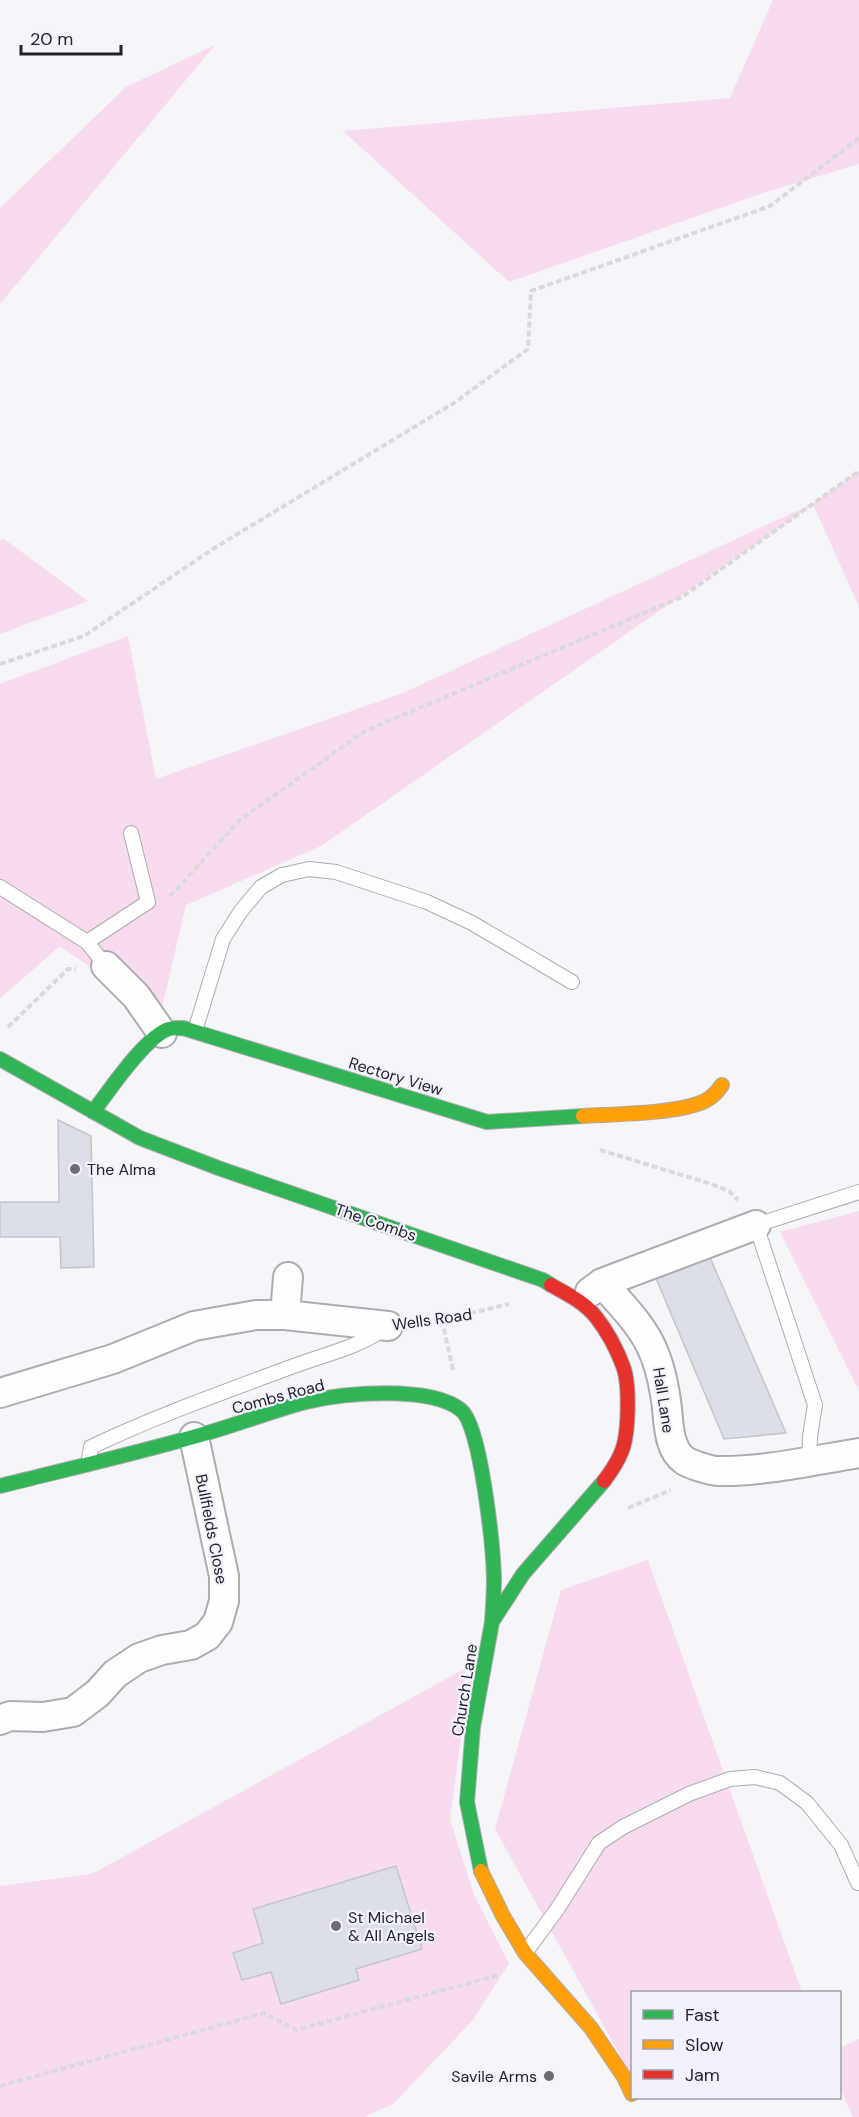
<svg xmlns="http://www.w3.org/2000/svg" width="859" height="2117" font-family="'DM Sans',sans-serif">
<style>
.green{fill:#f8dbee}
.building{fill:#dbdee6;stroke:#c2c5ca;stroke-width:1.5}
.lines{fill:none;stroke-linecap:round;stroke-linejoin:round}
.lane-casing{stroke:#acacb1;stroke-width:16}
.street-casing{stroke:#acacb1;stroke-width:32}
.fast-casing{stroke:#acacb1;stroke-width:16}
.slow-casing{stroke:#acacb1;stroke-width:16}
.jam-casing{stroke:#acacb1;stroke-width:16}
.path{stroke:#dadadc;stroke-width:4;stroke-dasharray:6 3;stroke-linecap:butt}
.lane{stroke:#fefefe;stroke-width:14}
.street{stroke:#fefefe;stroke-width:28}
.fast{stroke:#30b455;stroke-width:14}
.slow{stroke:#ff9f0a;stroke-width:14}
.jam{stroke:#e5322d;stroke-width:14}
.poi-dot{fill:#6d6c73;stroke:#f2f2fd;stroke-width:2}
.labels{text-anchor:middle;stroke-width:4.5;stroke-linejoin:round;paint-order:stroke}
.street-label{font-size:16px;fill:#24232a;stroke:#f2f2fd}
.poi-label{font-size:16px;fill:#24232a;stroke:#f2f2fd;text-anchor:start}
</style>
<rect width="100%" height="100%" fill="#f5f5fa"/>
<!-- green -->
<path class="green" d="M773 0H859V164L763 193 509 282 343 131 730 98Z
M215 45 0 304V208L126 87Z
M859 471V607L813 504 321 846 186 905 160 1016 60 946 0 998V684L128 636 156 779 403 693 814 503Z
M4 539 88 601 0 634V540Z
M859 1211V1391L780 1232Z
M648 1560 802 1992H632L631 2075 495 1829 561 1590Z
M466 1668 461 1737 450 1819 474 1895 509 1963 473 2020 393 2104 364 2117H0V1886L92 1874Z
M859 2039V2117H853L840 2088V2048Z"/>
<!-- building -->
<path class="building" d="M58 1120 91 1136 94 1267 61 1268 60 1237H0V1202H59Z
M709 1255 786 1433 724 1439 655 1276Z
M396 1866 422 1949 356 1969 359 1980 281 2004 271 1972 242 1980 233 1953 263 1943 253 1909Z"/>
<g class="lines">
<!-- lane casing -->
<g class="lane-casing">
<path id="lane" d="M0 887 87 942 106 966
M87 942 148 902 131 833
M195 1031 223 939 241 911 261 887 282 875 309 869 336 872 427 902 472 923 572 982
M89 1459 91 1447C156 1416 224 1392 291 1367 322 1355 357 1348 384 1329
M809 1461 810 1436 815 1405 756 1225 859 1192
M525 1953 558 1908 599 1843 623 1827 689 1794 730 1779 755 1777 780 1783 807 1803 841 1845 858 1883"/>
</g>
<!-- street casing -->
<g class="street-casing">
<path id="street" d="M106 966 136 996 162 1033
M602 1283C640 1325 658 1342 666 1401 669 1419 667 1448 684 1460 688 1464 712 1471 718 1471 762 1472 815 1460 859 1453
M590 1292 602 1283 756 1225
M285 1315 288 1277
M0 1393 113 1359 194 1326 256 1315H285L388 1326
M0 1720 10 1716 43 1717 73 1712 98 1693 115 1674 139 1658 162 1650 191 1645 207 1636 218 1622 224 1601V1576L194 1437"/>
</g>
<!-- fast casing -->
<g class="fast-casing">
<path id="fast" d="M0 1059 140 1138 221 1169 543 1280 551 1285
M93 1112C109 1091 145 1037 169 1029 173 1028 179 1028 183 1028L487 1122 583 1116
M0 1486C64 1470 129 1455 193 1437 231 1427 268 1412 306 1402 343 1393 430 1385 461 1410 481 1425 493 1548 494 1577 494 1592 493 1607 492 1622
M481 1871 467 1802 473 1727 492 1622 523 1574 604 1481"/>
</g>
<!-- slow casing -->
<g class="slow-casing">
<path id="slow" d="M583 1116C615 1114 678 1114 705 1101 713 1097 717 1092 722 1085
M481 1871 503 1916 525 1953 591 2028 624 2077 632 2094"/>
</g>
<!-- jam casing -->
<g class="jam-casing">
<path id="jam" d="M551 1285C567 1294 584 1302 596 1317 607 1331 617 1350 623 1366 630 1384 629 1436 621 1453 617 1463 610 1473 604 1481"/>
</g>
<!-- path -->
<path class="path" d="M0 664 84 636 216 547 454 403 528 349 531 291 770 206 859 138
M170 896 241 819 365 731 682 597 859 471
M8 1027 68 969H76
M600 1150 708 1183 729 1191 738 1200
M442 1320 453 1370
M417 1323 442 1320 509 1304
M628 1508 671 1490
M0 2086 264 2013 296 2030 499 1975"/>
<!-- lane -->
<use href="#lane" class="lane"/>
<!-- street -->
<use href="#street" class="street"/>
<!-- fast -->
<use href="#fast" class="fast"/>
<!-- slow -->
<use href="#slow" class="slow"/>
<!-- jam -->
<use href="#jam" class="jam"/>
</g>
<!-- markers -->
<g class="poi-dot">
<circle cx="75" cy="1169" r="6"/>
<circle cx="336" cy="1926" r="6"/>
<circle cx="549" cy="2076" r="6"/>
</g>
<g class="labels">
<!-- street labels -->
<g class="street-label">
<text transform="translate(396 1076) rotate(17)" y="6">Rectory View</text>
<text transform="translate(376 1222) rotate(19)" y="6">The Combs</text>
<text transform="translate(432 1319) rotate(-8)" y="6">Wells Road</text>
<text transform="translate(278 1396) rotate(-15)" y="6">Combs Road</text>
<text transform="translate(664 1400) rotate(81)" y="6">Hall Lane</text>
<text transform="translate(212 1529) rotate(79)" y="6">Bullfields Close</text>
<text transform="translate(464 1690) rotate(-81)" y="6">Church Lane</text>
</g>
<!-- poi labels -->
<g class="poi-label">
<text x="87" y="1175">The Alma</text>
<text x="348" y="1923">St Michael<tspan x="348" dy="18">&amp; All Angels</tspan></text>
<text x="537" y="2082" text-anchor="end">Savile Arms</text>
</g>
</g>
<!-- legend -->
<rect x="631" y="1991" width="210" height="108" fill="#f2f2fd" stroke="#a09fa9" stroke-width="1.5"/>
<rect x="643" y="2010" width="30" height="9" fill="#30b455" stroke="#a09fa9" stroke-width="1.5"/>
<text x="685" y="2021" font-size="18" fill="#24232a">Fast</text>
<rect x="643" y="2040" width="30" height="9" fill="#ff9f0a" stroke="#a09fa9" stroke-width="1.5"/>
<text x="685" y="2051" font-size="18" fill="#24232a">Slow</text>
<rect x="643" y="2070" width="30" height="9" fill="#e5322d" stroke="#a09fa9" stroke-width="1.5"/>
<text x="685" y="2081" font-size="18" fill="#24232a">Jam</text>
<!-- scale -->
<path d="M21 45v9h100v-9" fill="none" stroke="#24232a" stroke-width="3"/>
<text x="30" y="45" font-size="18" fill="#24232a" stroke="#f2f2fd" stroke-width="4.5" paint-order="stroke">20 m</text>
</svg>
